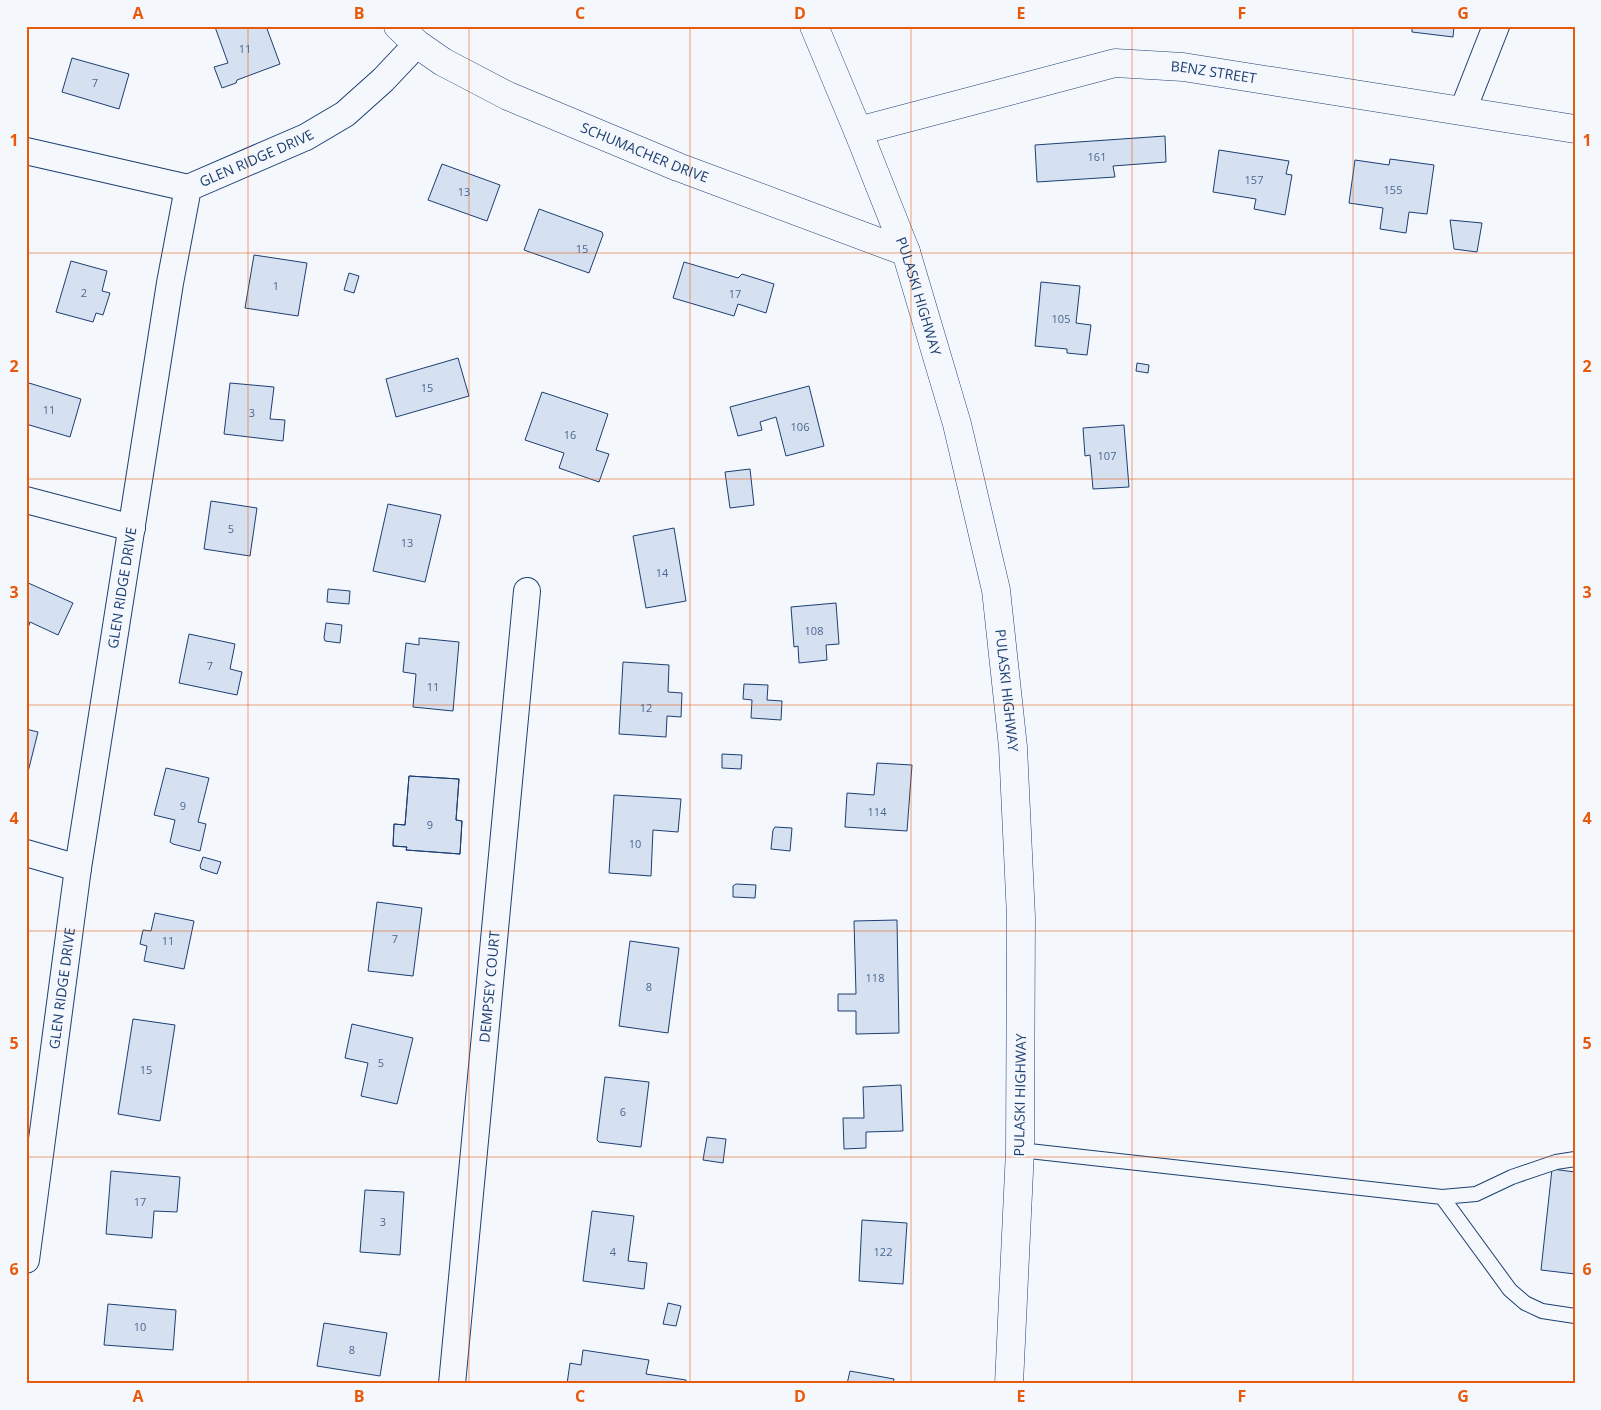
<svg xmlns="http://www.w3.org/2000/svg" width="1601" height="1410" font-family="'Open Sans',sans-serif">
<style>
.building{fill:#d5e0f0;stroke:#1d3f73}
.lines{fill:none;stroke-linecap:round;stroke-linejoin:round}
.lane-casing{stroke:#1d3f73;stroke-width:16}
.street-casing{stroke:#1d3f73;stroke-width:28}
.secondary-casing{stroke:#1d3f73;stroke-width:29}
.lane{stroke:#f4f7fb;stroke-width:14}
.street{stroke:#f4f7fb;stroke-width:26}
.secondary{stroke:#f4f7fb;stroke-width:28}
.grid{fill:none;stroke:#e8590c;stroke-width:1;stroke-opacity:0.55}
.labels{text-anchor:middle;stroke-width:4;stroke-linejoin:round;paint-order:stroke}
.number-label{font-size:11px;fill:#4b6792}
.street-label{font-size:14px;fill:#1d3f73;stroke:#f4f7fb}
.neatline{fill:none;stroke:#e8590c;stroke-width:2}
.grid-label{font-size:16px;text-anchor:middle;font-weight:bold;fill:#e8590c}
</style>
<rect width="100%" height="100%" fill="#f4f7fb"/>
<!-- building -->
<path class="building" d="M217 26H266L280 64 237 80 236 83 222 88 214 67 228 63 215 27Z
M1412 26H1454L1453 37 1412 32Z
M72 58 129 74 119 109 62 92Z
M1165 136 1166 162 1113 166 1115 177 1037 182 1035 145Z
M1219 150 1289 161 1286 174 1292 175 1285 215 1254 209 1256 199 1213 192Z
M1390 159 1434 165 1427 214 1409 212 1406 233 1380 229 1383 208 1349 203 1355 160 1389 165Z
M442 164 500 185 487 221 428 200Z
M539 209 602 232 603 235 589 273 524 250Z
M1450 220 1482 223 1477 252 1454 249Z
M254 255 307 263 298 316 245 308Z
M71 261 107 271 102 291 110 293 103 315 96 313 93 322 56 312Z
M684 262 738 278 742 274 774 284 766 313 738 304 734 316 673 298Z
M349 273 359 276 354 293 344 290Z
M1041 282 1080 286 1076 323 1091 325 1087 355 1067 353V349L1035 346Z
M458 358 469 396 396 417 386 379Z
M1137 363 1149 365 1148 373 1136 371Z
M29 383 81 399 70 437 26 424V392Z
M230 383 274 387 270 419 285 420 283 441 224 434Z
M809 386 824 446 786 456 776 417 760 422 762 430 738 436 730 407Z
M542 392 608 414 596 450 609 454 599 482 559 468 564 453 525 440Z
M1124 425 1129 487 1093 489 1090 455 1085 456 1083 428Z
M750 469 754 505 730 508 725 472Z
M211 501 257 508 250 556 204 549Z
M388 504 441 515 425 582 373 571Z
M674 528 686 601 646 608 633 536Z
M26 582 73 603 58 635 30 622 28 628 26 627Z
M328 589 350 591 349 604 327 602Z
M836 603 839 644 826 645 827 660 799 663 798 646 794 647 791 607Z
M326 623 342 625 340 643 325 641 324 638Z
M189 634 235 644 230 669 242 672 237 695 179 683Z
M419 638 459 642 453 711 413 707 416 674 403 672 406 643 419 645Z
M623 662 669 665 668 692 682 693 681 717 667 716 666 737 619 734Z
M744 684 768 685 767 700 782 701 781 720 751 718 752 700 743 699Z
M26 729 38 732 26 780Z
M722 754 742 755 741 769 722 768Z
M877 763 912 765 907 831 845 827 847 793 874 795Z
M166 768 209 778 198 822 206 824 200 851 173 844 170 842 175 820 154 815Z
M409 776 459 779 456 820 462 821 460 854 406 850 407 847 393 846 394 824 405 825Z
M409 776 459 779 456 820 462 821 460 854 406 850 407 847 393 846 394 824 405 825Z
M614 795 681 799 678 832 653 830 651 876 609 873Z
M775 827 792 828 790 851 771 849 773 830Z
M203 857 221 862 217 874 201 869 200 866Z
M736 884 756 885 755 898 733 897V886Z
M377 902 422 908 413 976 368 971Z
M155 913 194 921 184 969 144 961 147 946 140 944 143 930 151 931Z
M897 920 899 1033 856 1034V1011H838V994H856L854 921Z
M630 941 679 948 668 1033 619 1026Z
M133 1019 175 1025 160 1121 118 1114Z
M352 1024 413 1038 397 1104 361 1096 368 1063 345 1058Z
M605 1077 649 1082 641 1147 599 1142 597 1140Z
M901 1085 903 1131 866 1132V1148L844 1149 843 1118H864L863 1087Z
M707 1137 726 1139 723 1163 703 1160Z
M1552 1169 1575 1172V1274L1541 1270Z
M111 1171 180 1177 177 1212 154 1211 152 1238 106 1234Z
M365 1190 404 1192 400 1255 360 1252Z
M592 1211 634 1216 628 1261 647 1263 644 1289 583 1281Z
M862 1220 907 1223 903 1284 859 1281Z
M668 1303 681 1306 676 1326 663 1324Z
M108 1304 176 1310 173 1350 104 1345Z
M324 1323 387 1333 380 1376 317 1366Z
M583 1350 649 1360 646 1374 686 1380V1384H567L570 1363 581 1365Z
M850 1371 894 1379 893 1384H847Z"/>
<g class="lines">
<!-- lane casing -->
<g class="lane-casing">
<path id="lane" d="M1020 1150 1442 1197 1476 1194 1512 1177 1556 1162 1575 1159
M1442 1197 1510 1290 1525 1303 1542 1311 1575 1316"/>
</g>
<!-- street casing -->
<g class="street-casing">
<g id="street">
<path d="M1463 110 1496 26"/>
<path d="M26 151 188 188"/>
<path d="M26 500 132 528"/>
<path d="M26 853 78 868"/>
<path id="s1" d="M26 1260 78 868 170 283 188 188 306 137 345 114 383 80 417 44"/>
<path id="s2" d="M452 1384 527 591"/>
</g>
</g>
<!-- secondary casing -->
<g class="secondary-casing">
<g id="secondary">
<path id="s3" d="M398 26 417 44 443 62 508 96 678 167 906 252"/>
<path id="s4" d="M814 26 858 131 906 252 957 424 996 590 1013 747 1021 917 1020 1150 1009 1384"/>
<path id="s5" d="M858 131 1115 63 1183 67 1575 129"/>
</g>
</g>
<!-- lane -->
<use href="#lane" class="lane"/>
<!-- street -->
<use href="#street" class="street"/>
<!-- secondary -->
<use href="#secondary" class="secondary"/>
</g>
<!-- grid -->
<path class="grid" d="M248 26V1384M469 26V1384M690 26V1384M911 26V1384M1132 26V1384M1353 26V1384M26 253H1575M26 479H1575M26 705H1575M26 931H1575M26 1157H1575"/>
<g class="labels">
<!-- number labels -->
<g class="number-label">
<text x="245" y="53">11</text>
<text x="95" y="87">7</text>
<text x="1097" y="161">161</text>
<text x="1254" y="184">157</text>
<text x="1393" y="194">155</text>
<text x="464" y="196">13</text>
<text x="582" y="253">15</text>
<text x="276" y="290">1</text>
<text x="84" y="297">2</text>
<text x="735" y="298">17</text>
<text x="1061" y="323">105</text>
<text x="427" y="392">15</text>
<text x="49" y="414">11</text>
<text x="252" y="417">3</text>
<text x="800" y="431">106</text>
<text x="570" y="439">16</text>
<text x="1107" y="460">107</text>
<text x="231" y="533">5</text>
<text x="407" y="547">13</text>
<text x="662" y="577">14</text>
<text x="814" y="635">108</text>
<text x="210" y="670">7</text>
<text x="433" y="691">11</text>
<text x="646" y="712">12</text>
<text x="183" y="810">9</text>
<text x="877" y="816">114</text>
<text x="430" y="829">9</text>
<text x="635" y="848">10</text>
<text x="395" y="943">7</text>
<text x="168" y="945">11</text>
<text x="875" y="982">118</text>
<text x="649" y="991">8</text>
<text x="381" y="1067">5</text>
<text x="146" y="1074">15</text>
<text x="623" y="1116">6</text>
<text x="140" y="1206">17</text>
<text x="383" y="1226">3</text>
<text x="613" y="1256">4</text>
<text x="883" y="1256">122</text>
<text x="140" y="1331">10</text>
<text x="352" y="1354">8</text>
</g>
<!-- street labels -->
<g class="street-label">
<text dy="5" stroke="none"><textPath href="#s5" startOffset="365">BENZ STREET</textPath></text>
<text dy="5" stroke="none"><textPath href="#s3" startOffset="279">SCHUMACHER DRIVE</textPath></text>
<text dy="5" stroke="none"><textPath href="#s1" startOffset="1159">GLEN RIDGE DRIVE</textPath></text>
<text dy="5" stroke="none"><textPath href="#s4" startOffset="290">PULASKI HIGHWAY</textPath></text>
<text dy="5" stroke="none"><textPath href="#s1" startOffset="679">GLEN RIDGE DRIVE</textPath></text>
<text dy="5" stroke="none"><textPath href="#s4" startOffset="695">PULASKI HIGHWAY</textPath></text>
<text dy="5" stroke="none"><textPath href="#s2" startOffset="399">DEMPSEY COURT</textPath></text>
<text dy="5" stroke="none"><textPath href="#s1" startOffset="274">GLEN RIDGE DRIVE</textPath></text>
<text transform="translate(1020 1095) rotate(-89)" y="5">PULASKI HIGHWAY</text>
</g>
</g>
<!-- border -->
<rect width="1601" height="1410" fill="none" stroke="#f4f7fb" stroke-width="55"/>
<rect x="28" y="28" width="1546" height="1354" class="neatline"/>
<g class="grid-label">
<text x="138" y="19">A</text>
<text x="359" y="19">B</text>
<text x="580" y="19">C</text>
<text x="800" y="19">D</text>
<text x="1021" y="19">E</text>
<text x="1242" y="19">F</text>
<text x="1463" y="19">G</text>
<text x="14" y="146">1</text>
<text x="1587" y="146">1</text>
<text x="14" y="372">2</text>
<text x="1587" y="372">2</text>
<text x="14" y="598">3</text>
<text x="1587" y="598">3</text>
<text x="14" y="824">4</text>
<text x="1587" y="824">4</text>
<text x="14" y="1049">5</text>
<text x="1587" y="1049">5</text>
<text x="14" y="1275">6</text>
<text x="1587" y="1275">6</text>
<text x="138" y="1402">A</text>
<text x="359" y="1402">B</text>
<text x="580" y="1402">C</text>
<text x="800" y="1402">D</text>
<text x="1021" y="1402">E</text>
<text x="1242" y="1402">F</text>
<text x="1463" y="1402">G</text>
</g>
</svg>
